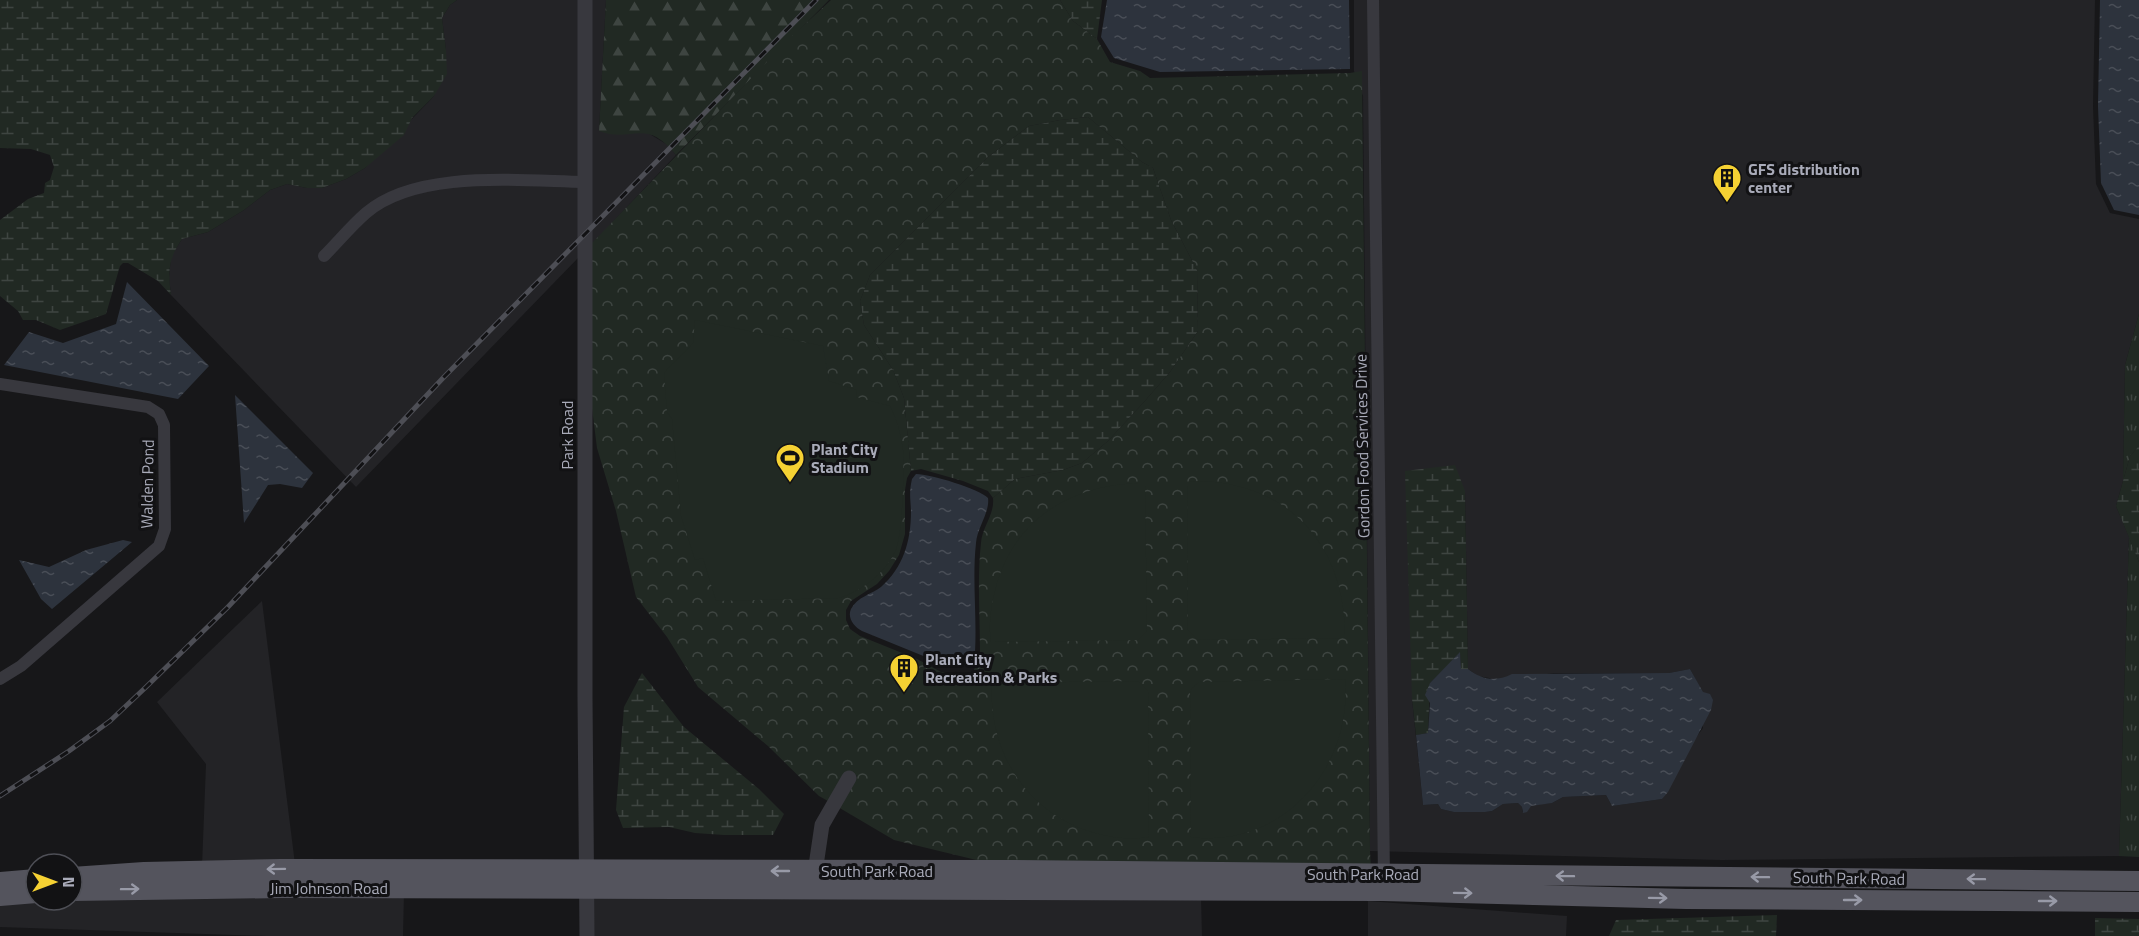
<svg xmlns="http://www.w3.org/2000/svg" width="2139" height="936" font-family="'Titillium Web',sans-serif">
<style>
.built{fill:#232326;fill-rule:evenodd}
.grass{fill:url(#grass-tufts)}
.forest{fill:url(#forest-firs)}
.wetland{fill:url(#wetland-marsh)}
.park{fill:url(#park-crowns);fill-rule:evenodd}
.garden{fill:#212923}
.water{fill:url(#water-ripples)}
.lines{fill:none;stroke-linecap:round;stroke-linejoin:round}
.minor{stroke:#38383e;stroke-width:12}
.tertiary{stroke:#38383e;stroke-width:15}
.primary{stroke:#54545d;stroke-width:20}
.rail-casing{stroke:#4d4e55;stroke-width:5}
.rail{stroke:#121214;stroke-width:3;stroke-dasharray:9;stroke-linecap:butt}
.oneway{stroke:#989aa7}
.labels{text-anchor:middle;stroke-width:6;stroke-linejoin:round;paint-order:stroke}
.poi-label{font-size:16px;font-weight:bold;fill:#a9abb9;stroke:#121214;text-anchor:start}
.street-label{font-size:16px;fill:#a9abb9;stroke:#121214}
</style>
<defs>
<pattern id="grass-tufts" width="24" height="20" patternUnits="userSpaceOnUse" patternTransform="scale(1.5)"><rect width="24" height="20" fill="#212923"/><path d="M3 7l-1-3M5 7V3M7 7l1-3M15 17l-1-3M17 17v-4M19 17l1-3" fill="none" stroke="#3e4541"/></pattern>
<pattern id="forest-firs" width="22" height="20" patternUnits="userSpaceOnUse" patternTransform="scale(1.5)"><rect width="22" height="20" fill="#212923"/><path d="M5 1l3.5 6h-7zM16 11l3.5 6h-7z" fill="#3e4541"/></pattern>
<pattern id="wetland-marsh" width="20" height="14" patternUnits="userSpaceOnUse" patternTransform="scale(1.5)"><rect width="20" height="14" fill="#212923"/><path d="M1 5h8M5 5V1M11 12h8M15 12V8" fill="none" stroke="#3e4541"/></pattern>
<pattern id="park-crowns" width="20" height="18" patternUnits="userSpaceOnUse" patternTransform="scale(1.5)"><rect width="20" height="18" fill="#212923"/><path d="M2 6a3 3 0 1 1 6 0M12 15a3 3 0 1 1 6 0" fill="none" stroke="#3e4541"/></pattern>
<pattern id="water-ripples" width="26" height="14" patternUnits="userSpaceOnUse" patternTransform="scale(1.5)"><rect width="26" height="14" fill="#2d333d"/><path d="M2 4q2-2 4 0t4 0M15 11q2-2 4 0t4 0" fill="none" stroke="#494e57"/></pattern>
</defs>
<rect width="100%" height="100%" fill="#171719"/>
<!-- built -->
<path class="built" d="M457 0H579V257L356 487 171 295 169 278 171 256 182 239 208 232 244 210 270 190 287 184 307 188H322L346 179 365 168 434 96 446 50 442 18 450 5Z
M591 0H606L599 131 648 133 668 145 676 155 591 245Z
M1354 0H2095L2093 106 2096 184 2110 213 2139 219V314L2125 365 2123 481 2116 506 2129 537 2119 856 1721 860 1370 851 1363 96 1354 71ZM1465 491 1468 669 1478 676 1500 680 1554 673H1669L1690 669 1703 693V728L1692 743 1662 799 1612 806 1606 795 1563 797 1552 803 1530 805 1522 812V807L1518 803 1503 804 1492 811 1485 812H1454L1441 809 1438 804 1423 805 1412 699Z
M262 601 295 864 202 866 206 764 157 702Z
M404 893 403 936H267L0 927V901Z
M592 894 1201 897 1202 936H593Z
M1368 901 1567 916 1566 936H1368Z"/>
<!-- grass -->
<path class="grass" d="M2139 314V446L2130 456 2123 481 2125 365Z
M2129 537 2139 562V857L2119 856Z"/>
<!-- forest -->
<path class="forest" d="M606 0H829L676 155C645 116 632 144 599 131Z"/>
<!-- wetland -->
<path class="wetland" d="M0 0H457L450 5 442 18 446 50 447 74 434 96 412 118 404 135 365 168 346 179 322 188H307L287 184 270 190 244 210 208 232 182 239C168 260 168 270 171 295L158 281 128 263H123L120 266 106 314 60 330 36 320H23L18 311 0 296V220L28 199 44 193 45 183 50 180 54 167 50 155 31 149 0 148Z
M1060 0H1102L1097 39 1073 21Z
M1088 117 1142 162 1153 168 1171 220 1197 270 1198 331 1170 372 1144 402 1108 441 1082 463 1063 470 1015 479 993 498 988 491 963 481 921 469 911 471 904 398 893 370 864 325 860 301 870 275 988 157 1029 126 1060 120Z
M2139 446V562L2116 506 2130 456Z
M1455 465 1465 491 1468 669 1461 670 1460 653 1430 683 1428 733 1416 735 1412 699 1405 471Z
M642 673 684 727 759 789 784 814 773 835H724L695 833 669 827 623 828 616 810 624 707Z
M1777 915 1776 936H1609L1616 920Z
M2095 918 2139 919V936H2095Z"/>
<!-- park -->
<path class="park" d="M831 0H1060L1073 21 1097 39 1110 62 1140 71 1150 78 1350 73 1362 71 1370 851 1371 869 997 865 894 840 838 807 857 776 847 771 828 801 819 796 768 746 698 687 667 637 636 597 616 511 597 448 591 400 590 245 789 39ZM1088 117 1142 162 1153 168 1171 220 1197 270 1198 331 1170 372 1144 402 1108 441 1082 463 1063 470 1015 479 993 498C995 514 982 527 981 543 977 579 980 616 980 652 978 661 974 668 972 677L941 672 917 659 860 636 850 629 846 620V610L851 601 877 584 889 571 899 555 905 534V490L907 478 911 471 904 398 893 370 864 325 860 301 870 275 988 157 1029 126 1060 120Z"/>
<!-- garden -->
<path class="garden" d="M695 320 823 346 829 381 857 390 856 397 890 406C897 419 901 435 903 450 904 471 903 535 895 552 884 574 862 591 839 598L716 601 703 558 695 560 681 516 672 419 667 412 664 373 693 343Z
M1199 481C1291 483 1346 548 1345 638L1198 640 1188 630 1187 482Z
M1145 483 1147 631 1138 640 991 642C988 623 991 605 996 587 1015 516 1076 483 1145 483Z
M1345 679C1353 767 1283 849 1191 837L1190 690 1199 682Z
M1138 681 1148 691 1149 837C1132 840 1112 838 1095 833 1027 814 988 752 992 683Z"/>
<!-- water -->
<path class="water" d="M1107 0H1349L1350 69 1160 72 1114 58 1101 37Z
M2100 0H2139V215L2114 210 2101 183 2098 106Z
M127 282 209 366 178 399 4 365 29 332 63 343 116 324Z
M235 395 313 473 302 488 280 484 268 485 244 523Z
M916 474C930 474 980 489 988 498 990 512 977 528 976 543 972 579 977 615 975 652 972 665 961 669 948 666L862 631C854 627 847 618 851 609 857 597 872 594 881 587 903 568 911 541 911 512 911 503 909 494 911 484L912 479Z
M123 540 132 542 52 609 41 599 19 560 49 567 86 550Z
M1460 652 1461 669H1468C1482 680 1496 682 1512 674L1669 673 1690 669 1703 692 1710 694 1713 700 1711 710 1668 792 1662 799 1612 806 1606 795 1563 797 1552 803 1531 806 1527 812 1523 813 1522 807 1518 803 1503 804 1492 811 1485 812H1454L1441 809 1438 804 1423 805 1416 735 1428 733 1430 703 1425 695 1430 683Z"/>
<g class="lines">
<!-- minor -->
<path class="minor" d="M1373 0 1384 878
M324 256C338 242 351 226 366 213 417 169 521 181 585 182
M0 384 148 407 159 414 164 425 165 529 159 546 21 666 0 679"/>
<!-- tertiary -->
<path class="tertiary" d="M585 0V697L587 936
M814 879 822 825 849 778"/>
<!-- primary -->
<path class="primary" d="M72 877 144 872 281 869 1006 870 2139 881
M0 882 36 879
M72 891 281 888 1383 891 1686 899 2139 902
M0 896 36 893"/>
<!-- rail casing -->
<g class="rail-casing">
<path id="rail" d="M0 796 69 751 110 721 145 688 227 608 443 378 816 0"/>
</g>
<!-- rail -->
<use href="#rail" class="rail"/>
</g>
<!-- one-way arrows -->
<defs><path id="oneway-shaft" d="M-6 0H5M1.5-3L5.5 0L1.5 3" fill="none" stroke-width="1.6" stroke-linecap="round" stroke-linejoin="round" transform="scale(1.5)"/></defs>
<g class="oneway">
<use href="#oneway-shaft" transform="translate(276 869) rotate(179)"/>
<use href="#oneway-shaft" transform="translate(780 871) rotate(-180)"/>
<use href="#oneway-shaft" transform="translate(1565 876) rotate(-179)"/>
<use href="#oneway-shaft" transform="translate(1760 877) rotate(-179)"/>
<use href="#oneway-shaft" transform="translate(1976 879) rotate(-179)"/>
<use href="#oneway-shaft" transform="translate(130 889) rotate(-1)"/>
<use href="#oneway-shaft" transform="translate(1463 893) rotate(1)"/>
<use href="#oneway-shaft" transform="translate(1658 898) rotate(1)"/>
<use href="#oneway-shaft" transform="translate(1853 900)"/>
<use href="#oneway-shaft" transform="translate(2048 901)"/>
</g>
<!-- icons -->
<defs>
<g id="building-pin" transform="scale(1.5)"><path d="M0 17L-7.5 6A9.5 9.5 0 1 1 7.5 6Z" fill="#f5d133" stroke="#121214"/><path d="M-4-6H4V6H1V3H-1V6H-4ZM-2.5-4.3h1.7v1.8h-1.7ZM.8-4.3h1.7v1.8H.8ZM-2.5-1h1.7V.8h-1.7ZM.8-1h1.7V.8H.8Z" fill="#111"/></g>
<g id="stadium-pin" transform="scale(1.5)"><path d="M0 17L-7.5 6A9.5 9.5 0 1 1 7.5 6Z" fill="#f5d133" stroke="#121214"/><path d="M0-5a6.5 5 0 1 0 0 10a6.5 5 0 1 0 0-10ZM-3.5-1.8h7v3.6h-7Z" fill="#111"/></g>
</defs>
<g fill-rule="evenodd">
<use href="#building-pin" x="1727" y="178"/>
<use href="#stadium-pin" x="790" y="458"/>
<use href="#building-pin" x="904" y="668"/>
</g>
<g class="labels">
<!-- poi labels -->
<g class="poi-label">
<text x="1748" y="175">GFS distribution<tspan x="1748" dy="18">center</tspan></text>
<text x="811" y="455">Plant City<tspan x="811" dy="18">Stadium</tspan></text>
<text x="925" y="665">Plant City<tspan x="925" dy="18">Recreation &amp; Parks</tspan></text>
</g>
<!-- street labels -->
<g class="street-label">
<text transform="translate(567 435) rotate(-90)" y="6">Park Road</text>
<text transform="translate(1362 446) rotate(-91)" y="6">Gordon Food Services Drive</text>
<text transform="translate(147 484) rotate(-89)" y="6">Walden Pond</text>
<text x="877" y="877">South Park Road</text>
<text x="1363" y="880">South Park Road</text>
<text transform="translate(1849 878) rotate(1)" y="6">South Park Road</text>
<text x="329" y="894">Jim Johnson Road</text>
</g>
</g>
<!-- north arrow -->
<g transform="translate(54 882) rotate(90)"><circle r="28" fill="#121214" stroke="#4e4f56" stroke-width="1.5"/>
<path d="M0-4.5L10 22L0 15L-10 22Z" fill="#f5d133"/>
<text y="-9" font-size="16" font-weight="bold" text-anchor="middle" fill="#a9abb9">N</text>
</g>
</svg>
